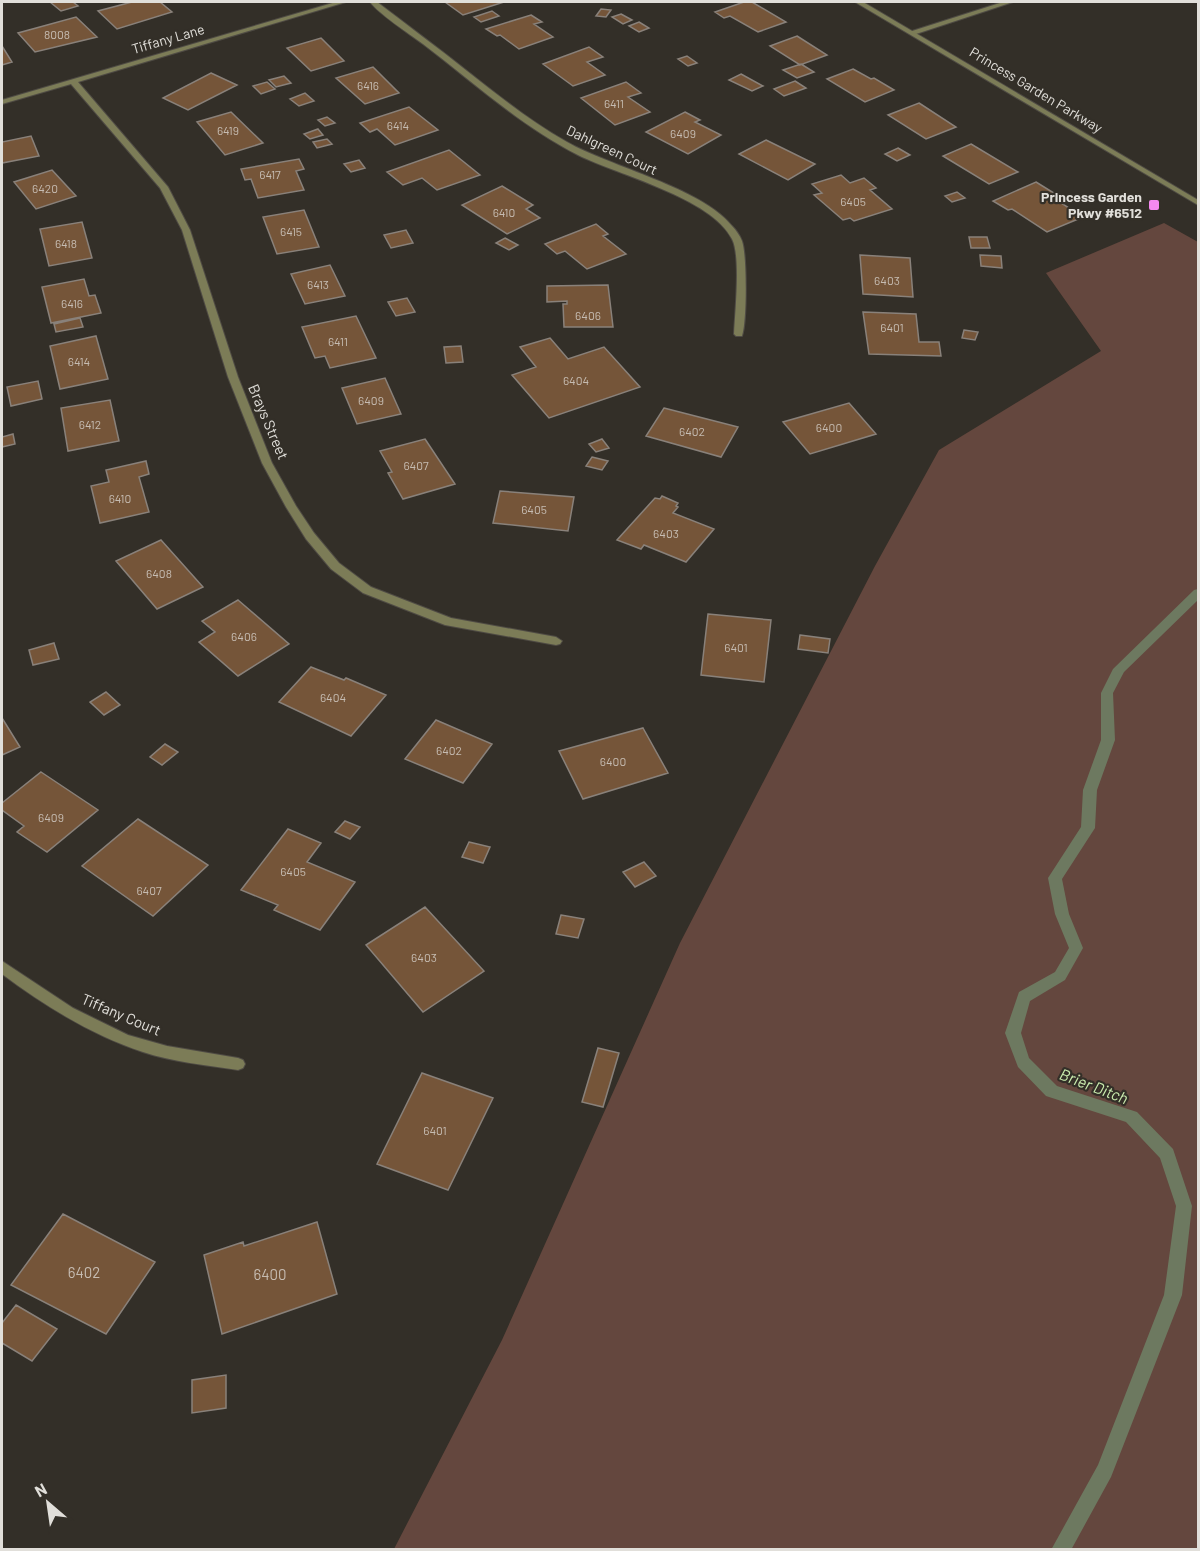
<svg xmlns="http://www.w3.org/2000/svg" width="1200" height="1551" font-family="Barlow,sans-serif">
<style>
.green{fill:#64473e}
.lines{fill:none;stroke-linecap:round;stroke-linejoin:round}
.stream{fill:#6d7960;fill-rule:evenodd}
.building{fill:#755539;stroke:#89817a;stroke-width:1.5}
.minor-casing{stroke:#4f4b44;stroke-width:2}
.tertiary-casing{stroke:#4f4b44;stroke-width:2}
.minor{fill:#7c7c57;fill-rule:evenodd}
.tertiary{fill:#7c7c57;fill-rule:evenodd}
.poi-dot{fill:#f489f0;stroke:#332f28;stroke-width:2}
.labels{text-anchor:middle;stroke-width:4.5;stroke-linejoin:round;paint-order:stroke}
.number-label{font-size:12px;fill:#c6bcb2}
.far-street-label{font-size:14px;fill:#e1dfda;stroke:#332f28}
.far-poi-label{font-size:14px;font-weight:bold;fill:#e1dfda;stroke:#332f28;text-anchor:end}
.street-label{font-size:15px;fill:#e1dfda;stroke:#332f28}
.near-number-label{font-size:15px;fill:#c6bcb2}
.water-label{font-size:16px;font-style:italic;fill:#cbedaf;stroke:#332f28}
</style>
<rect width="100%" height="100%" fill="#332f28"/>
<!-- green -->
<path class="green" d="M1164 223 1198 242V1549H394L502 1340 680 943 875 566 939 450 1101 351 1046 273Z"/>
<g class="lines">
<!-- stream -->
<path class="stream" d="M1198 589V600L1124 672 1113 693 1115 740 1097 790 1095 828 1062 879 1069 914 1083 948 1065 980 1030 1001 1021 1033 1029 1058 1057 1086 1137 1112 1173 1149 1192 1206 1182 1295 1111 1477 1071 1550H1051L1098 1465 1164 1295 1176 1206 1160 1158 1126 1122 1046 1096 1018 1067 1005 1033 1019 992 1055 972 1069 948 1055 914 1048 878 1081 827 1083 790 1101 740V693L1113 669 1194 590Z"/>
</g>
<!-- building -->
<path class="building" d="M50 2H73L78 6 61 11Z
M132 2H160L172 12 117 29 98 11Z
M445 2H504L463 15Z
M744 2H752L786 22 758 32 730 16 724 18 715 12Z
M601 9 611 10 606 17 596 16Z
M492 11 499 16 481 22 474 17Z
M621 14 632 20 623 24 612 17Z
M531 15 542 22 534 24 553 37 519 49 500 35 497 36 486 29Z
M76 17 97 37 35 52 18 33Z
M639 22 649 28 639 32 629 26Z
M797 36 827 55 800 65 770 46Z
M321 38 344 61 311 71 287 48Z
M2 46 12 62 2 65Z
M589 47 603 57 587 62 605 75 573 86 543 64Z
M687 56 697 63 688 66 678 59Z
M801 64 814 72 797 78 783 70Z
M373 67 399 93 365 104 336 78Z
M853 69 871 79 874 78 894 90 865 102 827 79Z
M211 73 237 85 188 110 163 98Z
M741 74 763 86 752 91 729 80Z
M284 76 291 83 276 87 269 80Z
M795 81 806 88 784 96 774 89Z
M267 82 275 89 261 94 253 86Z
M626 82 641 93 628 97 650 112 615 125 581 98Z
M305 93 314 101 299 106 290 99Z
M919 103 956 127 926 139 888 115Z
M409 107 438 130 395 145 377 129 370 132 360 123Z
M231 112 263 143 225 155 197 122Z
M685 112 700 120 695 122 721 135 688 154 646 132Z
M327 117 335 123 325 126 318 120Z
M318 129 323 135 310 139 304 134Z
M31 136 39 156 2 163V142Z
M327 139 332 144 317 148 313 142Z
M766 140 815 164 788 180 739 154Z
M971 144 1018 172 989 184 943 156Z
M898 148 910 155 897 161 885 154Z
M449 150 480 175 437 190 422 178 403 185 387 172Z
M299 159 304 169 296 171 304 190 258 198 251 179 245 180 241 169Z
M359 160 365 168 351 172 344 164Z
M52 170 76 196 36 209 14 182Z
M841 175 850 183 864 178 876 188 870 190 892 209 854 221 850 218 843 220 814 195 822 193 812 184Z
M1036 182 1062 198 1058 201 1083 217 1047 232 1012 209 1008 210 993 201Z
M502 186 533 205 526 209 540 218 507 234 462 205Z
M957 192 965 198 952 202 945 196Z
M304 210 319 247 277 254 263 217Z
M82 222 92 258 49 266 40 229Z
M596 224 608 234 603 236 626 254 587 269 565 251 557 254 545 244Z
M406 230 413 243 391 248 384 235Z
M969 237H987L990 248H971Z
M505 238 518 245 509 250 496 243Z
M860 255 910 258 913 297 863 294Z
M980 255 1001 256 1002 268 981 266Z
M330 265 345 296 305 304 291 274Z
M84 279 89 296 95 295 101 313 51 323 42 287Z
M608 285 613 327H564L563 304H567V301L547 302V286Z
M407 298 415 312 396 316 388 302Z
M863 312 916 314 919 342H939L941 356 869 354Z
M356 316 376 358 330 368 325 356 315 358 302 327Z
M80 318 83 327 56 332 54 324Z
M964 330 978 332 975 340 962 338Z
M96 336 108 379 60 389 50 346Z
M550 338 568 359 604 347 640 387 549 418 512 375 536 367 520 347Z
M461 346 463 362 446 363 444 347Z
M385 378 401 414 357 424 342 388Z
M38 381 42 399 11 406 7 387Z
M110 400 119 441 68 451 61 408Z
M849 403 876 434 810 454 783 422Z
M664 408 738 427 721 457 646 436Z
M13 434 15 444 2 447V437Z
M425 439 455 484 403 499 388 473 392 472 380 451Z
M602 439 609 448 596 452 589 444Z
M592 457 608 461 602 470 586 466Z
M146 461 149 474 139 477 149 512 100 523 91 486 109 482 106 470Z
M500 491 574 497 568 531 493 523Z
M662 496 678 503 676 506 678 507 673 513 714 529 686 562 644 545 641 549 617 540 655 498 660 499Z
M161 540 203 587 157 609 116 561Z
M238 600 289 644 238 676 199 642 215 632 202 621Z
M708 614 771 620 764 682 701 675Z
M800 635 830 639 828 653 798 649Z
M54 643 59 659 33 665 29 650Z
M311 667 344 680 346 678 386 695 351 736 279 702Z
M106 692 120 705 104 715 90 702Z
M2 718 20 747 2 755Z
M436 720 492 744 463 783 405 759Z
M643 728 668 773 583 799 559 751Z
M165 744 178 752 162 765 150 757Z
M41 772 98 810 47 852 17 832 24 826 2 810V803Z
M138 819 208 865 153 916 82 866Z
M345 821 360 827 350 839 335 832Z
M288 829 321 843 307 862 355 882 320 930 274 910 278 905 241 890Z
M469 842 490 847 483 863 462 857Z
M644 862 656 876 635 887 623 872Z
M425 907 484 971 423 1012 366 945Z
M561 915 584 919 578 938 556 934Z
M598 1048 619 1053 603 1107 582 1102Z
M422 1073 493 1098 448 1190 377 1164Z
M63 1214 155 1262 106 1334 11 1285Z
M317 1222 337 1294 222 1334 204 1255 243 1242 244 1246Z
M16 1305 57 1329 32 1361 2 1343V1323Z
M226 1375V1408L192 1413V1380Z"/>
<g class="lines">
<!-- minor casing -->
<g class="minor-casing">
<path id="minor" d="M336 2H346L78 82 168 187 190 230 238 377 272 463 296 506 314 533 339 563 371 587 451 618 556 637 562 641 560 644 556 645 445 625 363 593 331 569 306 539 286 507 262 463 228 377 182 230 160 188 71 84 2 104V100Z
M370 2H377C407 25 437 47 467 71 499 96 531 122 567 142 611 167 702 188 732 226 736 230 740 236 742 241 747 255 747 322 742 336H736L734 334C735 312 741 256 732 239 712 198 618 175 578 155 521 126 473 82 423 44 408 33 379 14 370 2Z
M1003 2H1013L916 34 909 32Z
M2 961 73 1008 128 1035 167 1046 238 1058 243 1060 245 1064 243 1068 238 1070C206 1065 173 1062 143 1052 91 1035 45 1006 2 974Z"/>
</g>
<!-- tertiary casing -->
<g class="tertiary-casing">
<path id="tertiary" d="M855 2H863L1198 200V205Z"/>
</g>
<!-- minor -->
<use href="#minor" class="minor"/>
<!-- tertiary -->
<use href="#tertiary" class="tertiary"/>
</g>
<!-- markers -->
<rect class="poi-dot" x="1148" y="199" width="12" height="12" rx="3"/>
<g class="labels">
<!-- number labels -->
<g class="number-label">
<text x="57" y="39">8008</text>
<text x="368" y="90">6416</text>
<text x="614" y="108">6411</text>
<text x="398" y="130">6414</text>
<text x="228" y="135">6419</text>
<text x="683" y="138">6409</text>
<text x="270" y="179">6417</text>
<text x="45" y="193">6420</text>
<text x="853" y="206">6405</text>
<text x="504" y="217">6410</text>
<text x="291" y="236">6415</text>
<text x="66" y="248">6418</text>
<text x="887" y="285">6403</text>
<text x="318" y="289">6413</text>
<text x="72" y="308">6416</text>
<text x="588" y="320">6406</text>
<text x="892" y="332">6401</text>
<text x="338" y="346">6411</text>
<text x="79" y="366">6414</text>
<text x="576" y="385">6404</text>
<text x="371" y="405">6409</text>
<text x="90" y="429">6412</text>
<text x="829" y="432">6400</text>
<text x="692" y="436">6402</text>
<text x="416" y="470">6407</text>
<text x="120" y="503">6410</text>
<text x="534" y="514">6405</text>
<text x="666" y="538">6403</text>
<text x="159" y="578">6408</text>
<text x="244" y="641">6406</text>
<text x="736" y="652">6401</text>
<text x="333" y="702">6404</text>
<text x="449" y="755">6402</text>
<text x="613" y="766">6400</text>
<text x="51" y="822">6409</text>
<text x="293" y="876">6405</text>
<text x="149" y="895">6407</text>
<text x="424" y="962">6403</text>
<text x="435" y="1135">6401</text>
</g>
<!-- far-street labels -->
<g class="far-street-label">
<text transform="translate(168 39) rotate(-16)" y="5">Tiffany Lane</text>
<text transform="translate(1036 90) rotate(31)" y="5">Princess Garden Parkway</text>
<text transform="translate(612 150) rotate(25)" y="5">Dahlgreen Court</text>
</g>
<!-- far-poi labels -->
<g class="far-poi-label">
<text x="1142" y="202">Princess Garden<tspan x="1142" dy="16">Pkwy #6512</tspan></text>
</g>
<!-- street labels -->
<g class="street-label">
<text transform="translate(268 422) rotate(67)" y="5">Brays Street</text>
<text transform="translate(121 1015) rotate(23)" y="5">Tiffany Court</text>
</g>
<!-- near-number labels -->
<g class="near-number-label">
<text x="84" y="1278">6402</text>
<text x="270" y="1280">6400</text>
</g>
<!-- water labels -->
<g class="water-label">
<text transform="translate(1094 1086) rotate(21)" y="6">Brier Ditch</text>
</g>
</g>
<!-- border -->
<rect width="1200" height="1551" fill="none" stroke="#e1dfda" stroke-width="6"/>
<!-- north arrow -->
<g transform="translate(48 1503) rotate(331)" stroke="#332f28" stroke-width="4.5" paint-order="stroke">
<path d="M0-4.5L10 22L0 15L-10 22Z" fill="#e1dfda"/>
<text y="-9" font-size="16" font-weight="bold" text-anchor="middle" fill="#e1dfda">N</text>
</g>
</svg>
